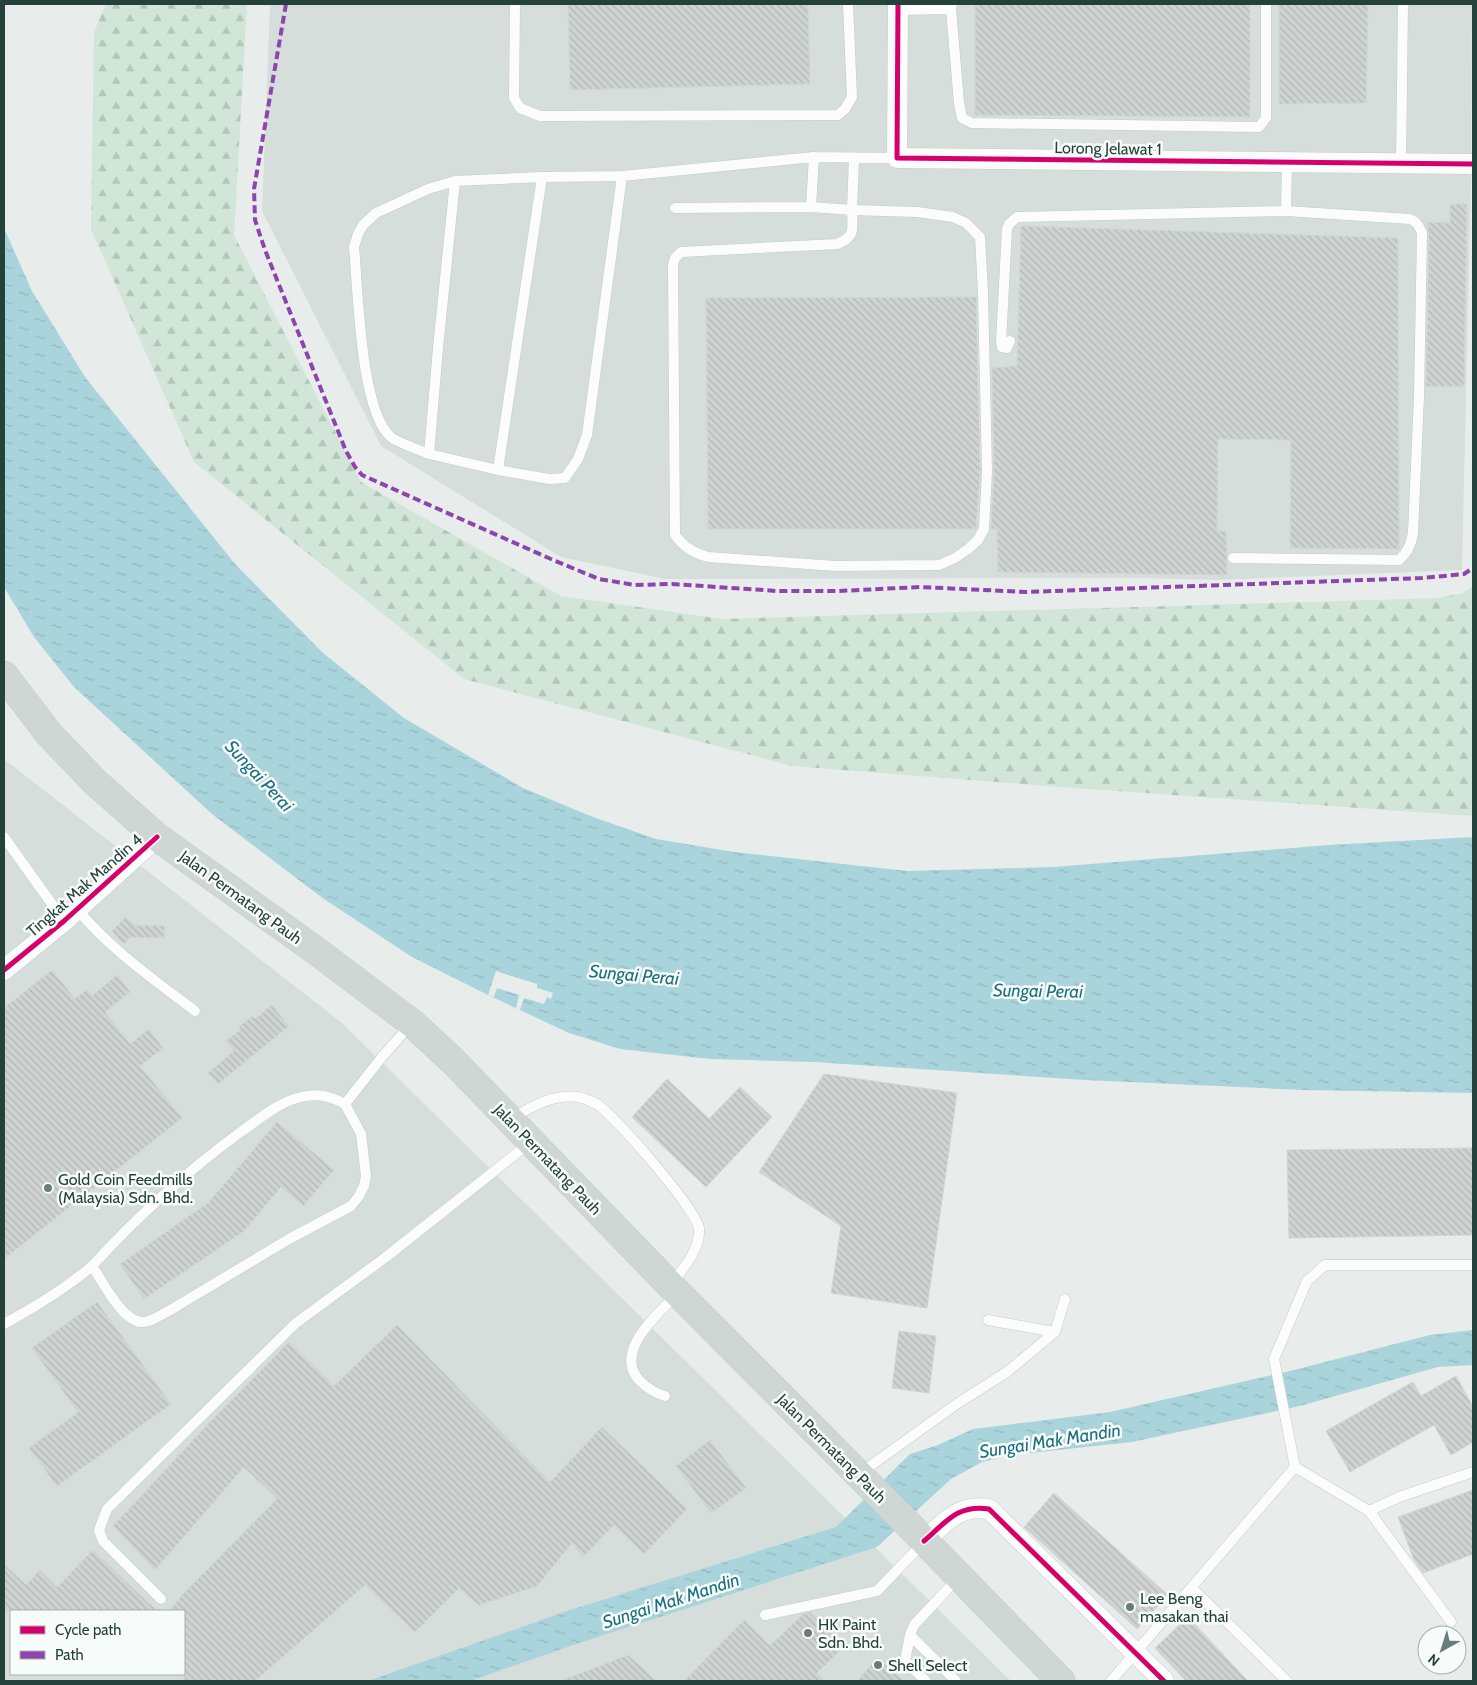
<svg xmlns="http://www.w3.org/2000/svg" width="1477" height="1685" font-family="Cabin,sans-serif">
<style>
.built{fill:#d6dedb;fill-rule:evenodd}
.forest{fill:url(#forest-firs)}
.water{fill:url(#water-ripples)}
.pier{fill:#e8edeb}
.building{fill:url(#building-back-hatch);stroke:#d1d6d4}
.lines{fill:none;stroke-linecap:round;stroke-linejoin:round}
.service-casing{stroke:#c5cac8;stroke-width:11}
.minor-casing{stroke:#c5cac8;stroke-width:21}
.primary-casing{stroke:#c3ccc9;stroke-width:29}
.service{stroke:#fcfcfc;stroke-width:10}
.minor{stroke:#fcfcfc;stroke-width:20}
.primary{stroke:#cfd7d5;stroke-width:28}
.quiet{stroke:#8e44ad;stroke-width:4;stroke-dasharray:8 4;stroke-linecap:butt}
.cycleway-casing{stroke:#f7fbf9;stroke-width:8}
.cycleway{stroke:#d6006c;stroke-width:5}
.poi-dot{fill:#697e78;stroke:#f7fbf9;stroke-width:2}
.labels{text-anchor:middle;stroke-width:5;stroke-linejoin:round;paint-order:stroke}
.street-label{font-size:16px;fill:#24423a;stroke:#f7fbf9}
.poi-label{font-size:16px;fill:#24423a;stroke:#f7fbf9;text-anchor:start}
.water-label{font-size:18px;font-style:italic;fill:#1c6f80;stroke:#f7fbf9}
</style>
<defs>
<pattern id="forest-firs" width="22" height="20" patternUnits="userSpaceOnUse" patternTransform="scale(1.25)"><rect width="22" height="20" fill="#d1e6d8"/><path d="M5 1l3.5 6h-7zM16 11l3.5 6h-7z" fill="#b3c6ba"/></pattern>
<pattern id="water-ripples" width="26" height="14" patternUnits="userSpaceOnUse" patternTransform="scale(1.25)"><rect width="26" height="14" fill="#a9d4db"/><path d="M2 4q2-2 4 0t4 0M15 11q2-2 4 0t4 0" fill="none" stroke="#91b7bd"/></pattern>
<pattern id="building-back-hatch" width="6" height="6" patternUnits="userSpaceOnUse" patternTransform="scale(1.25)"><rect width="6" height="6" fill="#cfd4d2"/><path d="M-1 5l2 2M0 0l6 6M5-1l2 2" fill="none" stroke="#b2b7b5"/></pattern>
</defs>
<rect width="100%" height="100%" fill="#e8edeb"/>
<!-- built -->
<path class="built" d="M270 4H1472L1471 176 1462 570 1218 580 1138 578 665 579 561 557 381 446 262 211Z
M4 759 342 1023 1011 1681H4ZM11 1611H184V1674H11Z"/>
<!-- forest -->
<path class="forest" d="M106 4H247L234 235 361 482 561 596 723 619 1438 598 1463 593 1473 586V816L1060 787 792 766 464 679 194 462 91 229 94 32Z"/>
<!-- water -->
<path class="water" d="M4 228 32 291 85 377 235 564 323 653 404 718 523 788 593 817 656 839 734 852 907 871 1053 867 1329 845 1473 837V1093L1304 1090 1085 1080 814 1062 710 1059 620 1049 569 1033 488 995 412 957 324 899 212 814 74 687 34 637 4 587Z
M1473 1330V1365L1438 1367 1300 1406 1132 1442 1011 1455 982 1462 951 1479 877 1547 579 1643 470 1681H368L567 1611 836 1527 910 1454 938 1445 973 1429 1110 1412 1290 1371 1430 1335Z"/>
<!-- pier -->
<path class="pier" d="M496 971 537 984V988L553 993 551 999 547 997 544 1004 524 998 520 1010 516 1008 519 995 497 988 494 997 488 995Z"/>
<!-- building -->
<path class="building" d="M568 4H808L810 84 570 90Z
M975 4H1250V117L975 115Z
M1279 4H1368L1366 103 1279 104Z
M1450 204H1467L1464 387 1426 386 1429 233 1427 222 1450 223Z
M1021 226 1398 238 1399 549 1290 548 1291 440 1218 439 1217 530 1226 532 1227 575 998 572 997 529H991L994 472 992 368 1017 366Z
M976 297 980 472 976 529H708L706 298Z
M126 917 134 925 165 926 164 938 130 937 124 944 112 931Z
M52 970 75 999 87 989 92 996 117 975 130 992 105 1012 130 1044 149 1029 163 1048 140 1066 182 1118 4 1259V1008Z
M272 1005 289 1026 218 1084 208 1073 234 1051 226 1041 241 1029 239 1027 252 1016 255 1019Z
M824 1074 957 1093 927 1308 831 1293 841 1226 759 1172Z
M667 1079 709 1119 740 1087 772 1117 706 1187 632 1117Z
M277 1122 334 1170 303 1206 281 1187 244 1231 144 1299 120 1264 208 1203Z
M1473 1148V1235L1289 1238 1287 1150Z
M97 1302 171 1404 57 1486 29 1448 78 1412 32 1348Z
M397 1325 550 1482 602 1427 687 1509 644 1554 614 1525 583 1557 572 1543 537 1586 479 1605 459 1588 415 1632 365 1585 255 1681H184V1611H169L182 1595 277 1499 244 1467 155 1570 113 1526 211 1421 289 1342 334 1386Z
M899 1331 936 1336 929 1393 892 1388Z
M1456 1376 1473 1407V1442L1451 1455 1434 1425 1350 1472 1326 1431 1413 1382 1421 1396Z
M710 1440 746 1488 711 1513 676 1466Z
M1473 1490V1554L1423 1573 1414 1560 1398 1517Z
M1054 1493 1168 1595 1137 1629 1024 1527Z
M93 1550 157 1611H4V1564L26 1585 40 1570 57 1587Z
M810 1612 844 1646 817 1673 825 1681H684L744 1620 770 1646 803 1614Z
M1188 1617 1248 1681H1186L1155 1648Z
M628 1655 656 1681H564L563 1680Z
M877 1658 904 1681H857Z"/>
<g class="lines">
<!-- service casing -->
<g class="service-casing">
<path id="service" d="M515 4 514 98 520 108 540 116 838 115 845 109 852 97 848 4
M951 9 959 103 962 118 972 123 1259 127 1266 118V4
M898 10 951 9 952 4
M1401 164 1403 4
M542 177 498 470 549 479 565 478 578 459 587 435 622 176
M455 181 438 348 429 454 498 470
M811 207 814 157
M675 208 811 207 852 210C852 228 857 236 837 244L681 252 675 258 673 265 675 535C684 547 693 553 708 557L836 566 939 565 955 558 968 549 978 540 984 529 987 472 983 293 980 237 966 223 953 217 917 212 852 210 854 158
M1010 341 1007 348 1002 347 1001 342 1007 229 1009 224 1017 217 1286 211
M429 454C420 450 398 443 391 437 360 411 358 288 354 247L358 234 363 225 376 213 428 189 455 181 542 177 622 176 814 157 897 158
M1233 558 1399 560C1408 552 1411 544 1413 533L1419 396 1422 233C1419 226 1417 222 1410 219L1286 211 1287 162
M4 837 64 921
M77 909C110 949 153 979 195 1011
M511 1119C532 1106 556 1092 583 1098 587 1100 593 1102 597 1104 615 1116 696 1209 699 1228 701 1249 683 1269 671 1284
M92 1266C138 1216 187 1171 242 1131 259 1119 277 1104 297 1098 316 1093 328 1095 345 1104
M988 1320 1055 1332
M4 1324C35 1307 65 1289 92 1266 102 1280 122 1321 141 1322 149 1323 159 1316 167 1312L289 1239 351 1206 359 1196 364 1186 366 1176 361 1134 345 1104 382 1057 411 1024
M665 1396C654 1393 647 1388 639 1380 613 1351 659 1313 677 1294
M1295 1467 1369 1511 1451 1622
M859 1474 958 1403 1007 1372 1055 1332 1065 1299
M1369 1511 1399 1497 1473 1472
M1192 1588 1287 1681
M161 1599 103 1541 99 1530 107 1509 296 1323 386 1257 531 1142
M765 1615 877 1591 924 1542
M910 1635 905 1661 926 1681
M956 1681 910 1635 914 1625 958 1578
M1111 1681 1295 1467 1274 1359 1307 1281 1325 1265H1473"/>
</g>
<!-- minor casing -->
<g class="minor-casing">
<path id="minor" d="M898 4 897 158 1473 164
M4 970 64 921 157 837
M924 1541C946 1522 958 1504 989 1509L1164 1681"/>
</g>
<!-- primary casing -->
<g class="primary-casing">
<path id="primary" d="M4 675 49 734 95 782 157 837 315 950 412 1023 452 1060 670 1285 906 1522 1061 1681"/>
</g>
<!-- service -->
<use href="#service" class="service"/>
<!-- minor -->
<use href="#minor" class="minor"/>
<!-- primary -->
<use href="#primary" class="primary"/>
<!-- quiet -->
<path class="quiet" d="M286 4 254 189 255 220 265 250 346 451 355 467 362 475 553 560 599 579 635 585 672 584 777 591H839L920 587 1026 592 1422 578 1464 574 1473 568"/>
<!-- cycleway casing -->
<g class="cycleway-casing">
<path id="cycleway" d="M898 4 897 158 1473 164
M4 970 64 921 157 837
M924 1541C946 1522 958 1504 989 1509L1164 1681"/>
</g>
<!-- cycleway -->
<use href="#cycleway" class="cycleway"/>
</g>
<!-- markers -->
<g class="poi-dot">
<circle cx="48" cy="1188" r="5"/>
<circle cx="1130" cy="1607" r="5"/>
<circle cx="808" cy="1633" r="5"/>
<circle cx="878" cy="1665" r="5"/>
</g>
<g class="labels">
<!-- street labels -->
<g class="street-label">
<text transform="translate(1108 148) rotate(1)" y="6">Lorong Jelawat 1</text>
<text transform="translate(84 885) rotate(-41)" y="6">Tingkat Mak Mandin 4</text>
<text transform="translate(241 897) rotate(36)" y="6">Jalan Permatang Pauh</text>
<text transform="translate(548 1159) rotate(46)" y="6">Jalan Permatang Pauh</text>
<text transform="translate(832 1448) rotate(45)" y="6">Jalan Permatang Pauh</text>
</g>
<!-- poi labels -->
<g class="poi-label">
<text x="58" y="1185">Gold Coin Feedmills<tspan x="58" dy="18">(Malaysia) Sdn. Bhd.</tspan></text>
<text x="1140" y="1604">Lee Beng<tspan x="1140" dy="18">masakan thai</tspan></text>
<text x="818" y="1630">HK Paint<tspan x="818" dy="18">Sdn. Bhd.</tspan></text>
<text x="888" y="1671">Shell Select</text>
</g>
<!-- water labels -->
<g class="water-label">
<text transform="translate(259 776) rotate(47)" y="6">Sungai Perai</text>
<text transform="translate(634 975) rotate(5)" y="6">Sungai Perai</text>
<text transform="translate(1038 991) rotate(1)" y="6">Sungai Perai</text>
<text transform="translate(1050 1441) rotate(-9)" y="6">Sungai Mak Mandin</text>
<text transform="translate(671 1601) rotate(-18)" y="6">Sungai Mak Mandin</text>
</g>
</g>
<!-- border -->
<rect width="1477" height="1685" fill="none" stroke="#24423a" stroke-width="10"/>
<!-- legend -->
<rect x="10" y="1610" width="175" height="65" fill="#f7fbf9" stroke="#a3b1ad"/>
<rect x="20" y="1626" width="25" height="8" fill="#d6006c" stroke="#a3b1ad"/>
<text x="55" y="1635" font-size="15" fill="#24423a">Cycle path</text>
<rect x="20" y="1651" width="25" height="8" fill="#8e44ad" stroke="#a3b1ad"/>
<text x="55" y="1660" font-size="15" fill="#24423a">Path</text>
<!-- north arrow -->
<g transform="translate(1442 1650) rotate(219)"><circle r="24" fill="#f7fbf9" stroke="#a3b1ad"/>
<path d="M0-4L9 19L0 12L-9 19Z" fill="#697e78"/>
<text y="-8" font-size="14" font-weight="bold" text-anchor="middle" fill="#24423a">N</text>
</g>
</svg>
